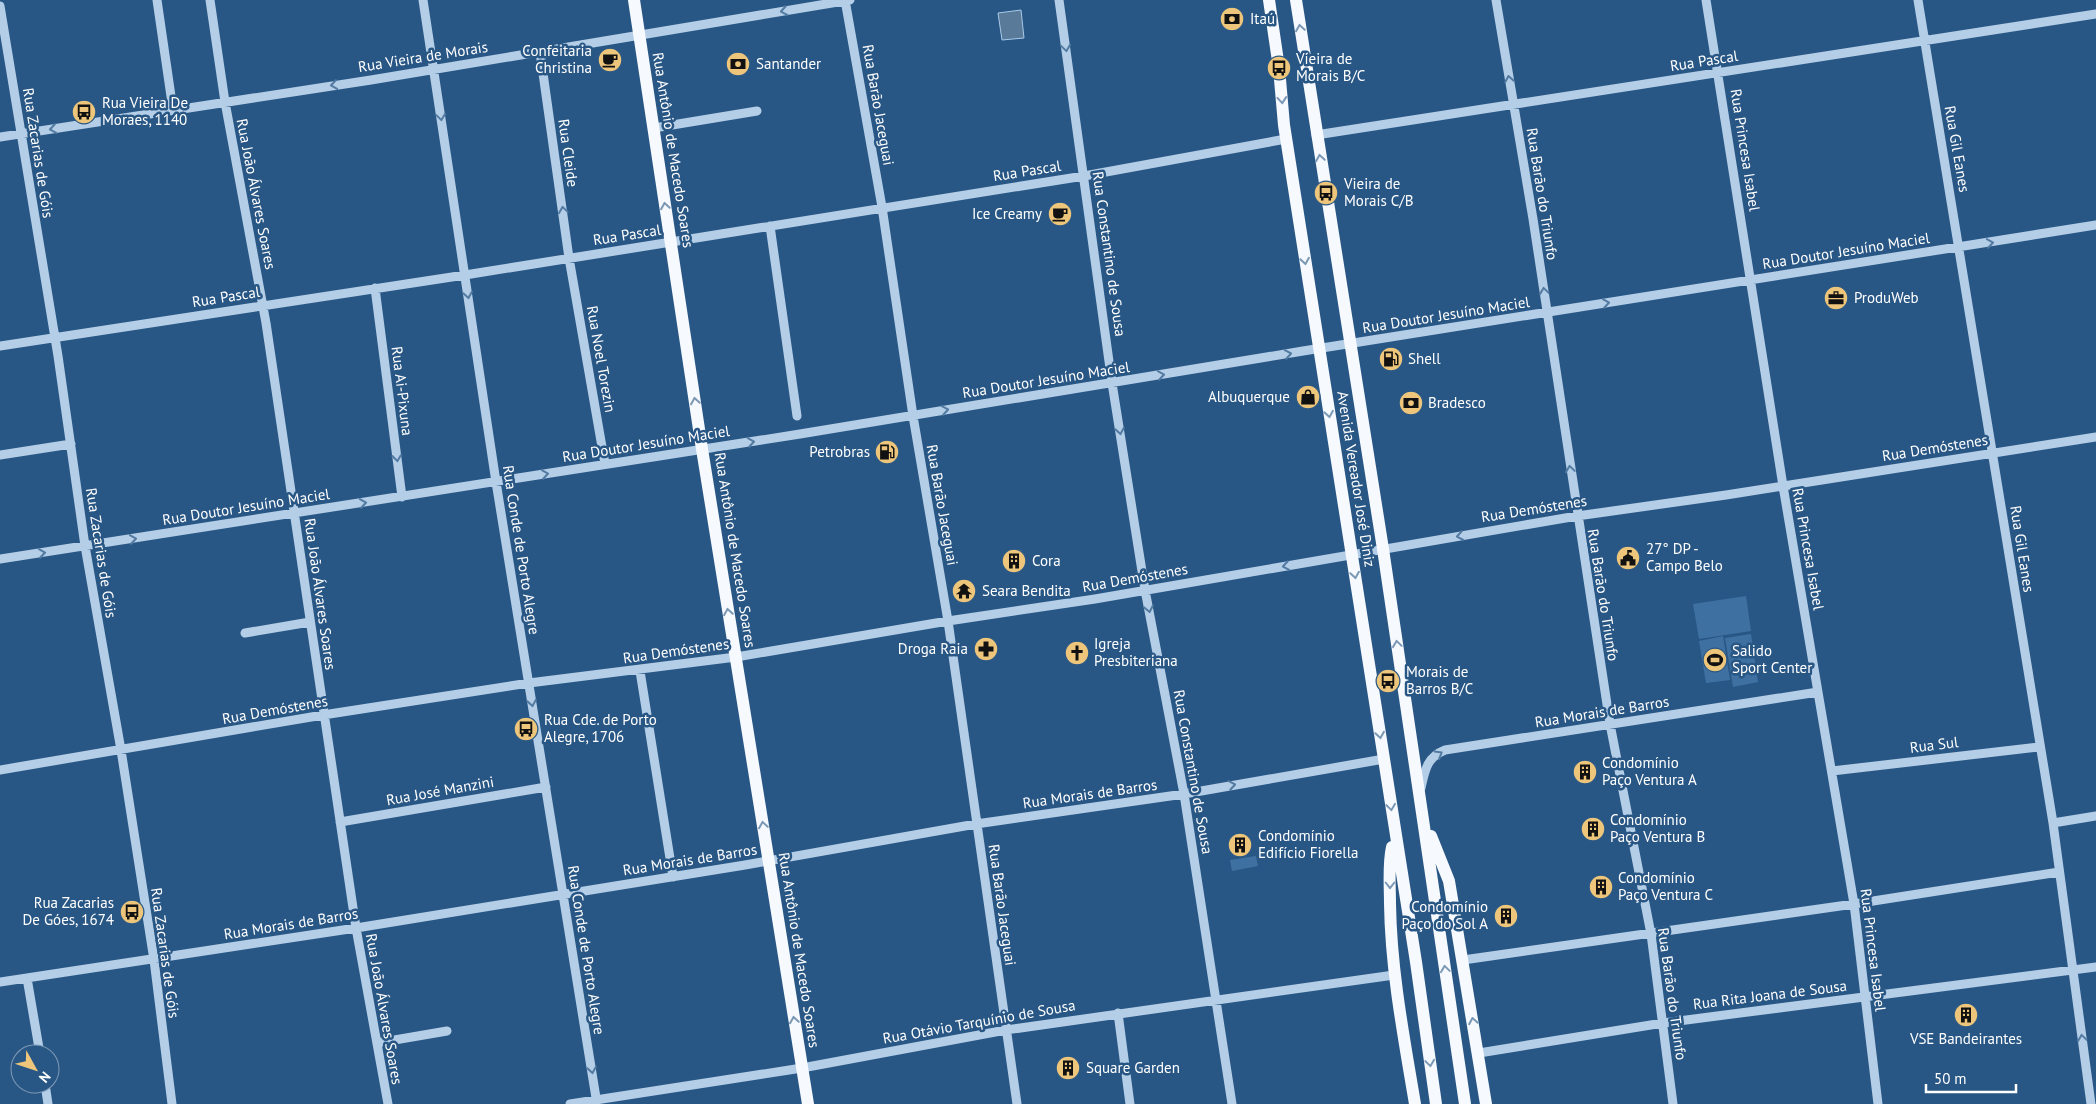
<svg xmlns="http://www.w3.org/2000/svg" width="2096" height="1104" font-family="'PT Sans',sans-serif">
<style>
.green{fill:#3e71a2}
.water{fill:#5a7a9a;stroke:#a9cae8}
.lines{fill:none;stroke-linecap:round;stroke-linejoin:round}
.minor{stroke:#b4cee7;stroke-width:9}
.major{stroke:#f6f9fe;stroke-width:12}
.oneway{stroke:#537ba2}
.oneway2{stroke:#7b98b5}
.labels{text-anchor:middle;stroke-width:5;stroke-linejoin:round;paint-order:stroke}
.poi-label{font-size:15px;fill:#fff;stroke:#295785;text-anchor:start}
.street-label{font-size:15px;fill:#fff;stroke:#295785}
</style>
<rect width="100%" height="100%" fill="#295785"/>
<!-- green -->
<path class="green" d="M1746 596 1751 631 1699 639 1693 604Z
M1751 634 1758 682 1733 687 1725 638Z
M1723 636 1730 680 1706 683 1699 641Z
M1256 856 1258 866 1232 871 1230 860Z"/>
<!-- water -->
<path class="water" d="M1021 10 1024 38 1002 40 998 13Z"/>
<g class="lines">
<!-- minor -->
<path class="minor" d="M157 0 173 110
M210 0 225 102 266 323 356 928 388 1104
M423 0 496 482 597 1104
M845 0 882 207 913 416 948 621 1017 1104
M1059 0 1112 383 1145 590 1184 794 1232 1104
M1496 0 1533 219 1610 724 1651 934 1673 1104
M1706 0 1783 486 1854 904 1878 1104
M1918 0 2053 823 2091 1104
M0 6 58 356 85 546 121 750 154 960 172 1104
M540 52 569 258 605 464
M654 128 757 111
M1316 135 2096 14
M0 137 371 80 850 0
M770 226 797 416
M375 288 402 497
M0 346 465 275 1084 176 1286 139
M0 455 71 444
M0 559 800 434 1303 351 2096 225
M245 633 310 622
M640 671 673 877
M0 770 323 715 529 683 736 657 948 621 1095 599 1577 516 1726 495 2096 437
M1832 771 2039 747
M1421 788C1425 770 1427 757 1445 750L1818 692
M340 822 546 787
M2053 823 2096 816
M1463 960 1854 904 2059 872
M27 978 40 1054
M0 982 356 928 745 865 976 824 1184 794 1384 759
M1118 1013 1130 1104
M377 1043 447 1031
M1479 1053 1663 1023 2096 967
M45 1084 48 1104
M570 1104 802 1068 1006 1030 1394 975"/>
<!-- major -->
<path class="major" d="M634 0 702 449 808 1104
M1269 0 1279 68 1284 125 1416 962 1436 1104
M1296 0 1383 549 1465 1104
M1431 836 1449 881 1486 1104
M1392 847C1388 865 1390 885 1390 904 1391 971 1404 1038 1415 1104"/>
</g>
<!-- one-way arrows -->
<defs><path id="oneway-chevron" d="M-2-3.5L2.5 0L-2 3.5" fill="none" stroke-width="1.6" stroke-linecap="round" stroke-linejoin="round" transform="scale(1.25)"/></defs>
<g class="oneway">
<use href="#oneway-chevron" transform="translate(784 11) rotate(170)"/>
<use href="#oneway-chevron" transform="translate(1066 48) rotate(82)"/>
<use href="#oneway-chevron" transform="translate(1509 79) rotate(-100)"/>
<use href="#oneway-chevron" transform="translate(334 85) rotate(171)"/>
<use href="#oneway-chevron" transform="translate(441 117) rotate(82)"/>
<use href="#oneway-chevron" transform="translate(53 129) rotate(171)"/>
<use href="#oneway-chevron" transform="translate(563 210) rotate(-98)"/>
<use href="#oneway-chevron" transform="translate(1990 243) rotate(-9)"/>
<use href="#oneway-chevron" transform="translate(1544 291) rotate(-98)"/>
<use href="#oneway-chevron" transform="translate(468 295) rotate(81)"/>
<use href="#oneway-chevron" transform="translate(1606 303) rotate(-9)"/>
<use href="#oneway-chevron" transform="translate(1288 354) rotate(-10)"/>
<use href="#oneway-chevron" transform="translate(1161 375) rotate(-9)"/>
<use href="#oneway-chevron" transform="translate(945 410) rotate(-10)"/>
<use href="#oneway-chevron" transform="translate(1120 431) rotate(81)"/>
<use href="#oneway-chevron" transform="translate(751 442) rotate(-9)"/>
<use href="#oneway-chevron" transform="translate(397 458) rotate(83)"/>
<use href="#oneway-chevron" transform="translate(1570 469) rotate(-98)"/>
<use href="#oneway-chevron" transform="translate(545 474) rotate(-9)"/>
<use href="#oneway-chevron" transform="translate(363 503) rotate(-9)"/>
<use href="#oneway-chevron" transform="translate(1460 536) rotate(170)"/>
<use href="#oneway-chevron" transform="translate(133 539) rotate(-9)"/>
<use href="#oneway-chevron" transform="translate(42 553) rotate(-8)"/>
<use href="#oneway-chevron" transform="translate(1286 566) rotate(170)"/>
<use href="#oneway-chevron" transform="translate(1149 609) rotate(79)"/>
<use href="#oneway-chevron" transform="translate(532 703) rotate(81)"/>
<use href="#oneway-chevron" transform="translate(1439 754) rotate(-31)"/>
<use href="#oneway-chevron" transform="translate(1232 785) rotate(-10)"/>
<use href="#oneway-chevron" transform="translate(2082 1038) rotate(-98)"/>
<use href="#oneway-chevron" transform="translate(592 1070) rotate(81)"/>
</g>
<g class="oneway2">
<use href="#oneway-chevron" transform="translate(1300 28) rotate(-99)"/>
<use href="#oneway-chevron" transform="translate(1282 100) rotate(85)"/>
<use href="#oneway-chevron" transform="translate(1320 158) rotate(-99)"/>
<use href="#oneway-chevron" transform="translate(665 206) rotate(-99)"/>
<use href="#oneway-chevron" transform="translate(1305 261) rotate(81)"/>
<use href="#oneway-chevron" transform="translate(695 401) rotate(-99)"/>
<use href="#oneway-chevron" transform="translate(1329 414) rotate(81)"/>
<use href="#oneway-chevron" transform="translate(1355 575) rotate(81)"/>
<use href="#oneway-chevron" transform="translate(728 612) rotate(-99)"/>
<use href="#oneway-chevron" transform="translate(1397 644) rotate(-98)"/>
<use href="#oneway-chevron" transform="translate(1380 735) rotate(81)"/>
<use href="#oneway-chevron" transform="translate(1391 807) rotate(82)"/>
<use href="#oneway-chevron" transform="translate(763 825) rotate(-99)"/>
<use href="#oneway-chevron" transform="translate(1390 885) rotate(90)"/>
<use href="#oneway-chevron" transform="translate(1445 969) rotate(-98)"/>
<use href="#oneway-chevron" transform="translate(794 1020) rotate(-99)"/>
<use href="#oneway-chevron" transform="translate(1473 1021) rotate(-100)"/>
<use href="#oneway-chevron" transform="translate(1430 1063) rotate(82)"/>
</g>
<!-- icons -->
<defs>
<g id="bank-disc" transform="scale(1.25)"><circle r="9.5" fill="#eec67b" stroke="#295785"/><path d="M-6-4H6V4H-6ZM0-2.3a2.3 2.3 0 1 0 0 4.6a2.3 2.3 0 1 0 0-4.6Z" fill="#111"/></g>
<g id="cafe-disc" transform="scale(1.25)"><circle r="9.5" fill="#eec67b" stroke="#295785"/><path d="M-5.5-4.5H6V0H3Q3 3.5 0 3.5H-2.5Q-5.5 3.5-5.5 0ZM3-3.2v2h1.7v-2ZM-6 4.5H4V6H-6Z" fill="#111"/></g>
<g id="bus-disc" transform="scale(1.25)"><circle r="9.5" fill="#eec67b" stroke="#295785"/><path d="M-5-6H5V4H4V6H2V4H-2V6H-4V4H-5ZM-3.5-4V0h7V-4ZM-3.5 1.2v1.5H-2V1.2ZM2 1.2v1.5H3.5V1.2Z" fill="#111"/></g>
<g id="office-disc" transform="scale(1.25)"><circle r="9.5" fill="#eec67b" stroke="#295785"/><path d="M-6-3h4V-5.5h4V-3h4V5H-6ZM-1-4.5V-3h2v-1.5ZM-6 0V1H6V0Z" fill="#111"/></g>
<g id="fuel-disc" transform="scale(1.25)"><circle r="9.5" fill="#eec67b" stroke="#295785"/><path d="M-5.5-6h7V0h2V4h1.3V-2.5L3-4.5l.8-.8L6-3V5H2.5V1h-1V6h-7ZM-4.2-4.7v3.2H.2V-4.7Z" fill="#111"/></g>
<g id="shop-disc" transform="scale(1.25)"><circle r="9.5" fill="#eec67b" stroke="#295785"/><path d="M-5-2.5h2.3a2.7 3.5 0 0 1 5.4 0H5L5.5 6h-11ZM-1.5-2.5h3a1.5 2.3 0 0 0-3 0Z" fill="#111"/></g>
<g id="civic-disc" transform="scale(1.25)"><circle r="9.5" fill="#eec67b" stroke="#295785"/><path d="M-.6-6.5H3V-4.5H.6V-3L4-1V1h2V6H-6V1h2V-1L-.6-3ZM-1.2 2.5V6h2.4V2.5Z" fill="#111"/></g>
<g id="building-disc" transform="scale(1.25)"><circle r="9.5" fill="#eec67b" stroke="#295785"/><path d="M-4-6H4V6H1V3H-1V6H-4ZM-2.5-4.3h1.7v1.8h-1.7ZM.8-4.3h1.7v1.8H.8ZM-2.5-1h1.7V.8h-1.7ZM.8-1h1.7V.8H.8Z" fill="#111"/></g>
<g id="temple-disc" transform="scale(1.25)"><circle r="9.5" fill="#eec67b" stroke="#295785"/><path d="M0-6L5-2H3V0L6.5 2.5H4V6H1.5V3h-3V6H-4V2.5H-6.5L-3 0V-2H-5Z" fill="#111"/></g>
<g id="pharmacy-disc" transform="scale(1.25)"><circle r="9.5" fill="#eec67b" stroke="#295785"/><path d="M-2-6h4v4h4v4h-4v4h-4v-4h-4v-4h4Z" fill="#111"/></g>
<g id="church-disc" transform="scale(1.25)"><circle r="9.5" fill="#eec67b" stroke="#295785"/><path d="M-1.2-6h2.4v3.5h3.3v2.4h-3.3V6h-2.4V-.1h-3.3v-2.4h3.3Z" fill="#111"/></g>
<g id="stadium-disc" transform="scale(1.25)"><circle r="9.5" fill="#eec67b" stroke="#295785"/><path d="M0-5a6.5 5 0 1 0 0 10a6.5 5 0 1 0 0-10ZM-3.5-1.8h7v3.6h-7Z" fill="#111"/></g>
</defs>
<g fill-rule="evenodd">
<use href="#bank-disc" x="1232" y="19"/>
<use href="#cafe-disc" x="610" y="60"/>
<use href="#bank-disc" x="738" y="64"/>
<use href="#bus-disc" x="1279" y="68"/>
<use href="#bus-disc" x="84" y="112"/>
<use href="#bus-disc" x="1326" y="193"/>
<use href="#cafe-disc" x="1060" y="214"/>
<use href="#office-disc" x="1836" y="298"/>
<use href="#fuel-disc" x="1391" y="359"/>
<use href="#shop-disc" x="1308" y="397"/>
<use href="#bank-disc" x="1411" y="403"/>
<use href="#fuel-disc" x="887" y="452"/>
<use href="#civic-disc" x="1628" y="558"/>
<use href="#building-disc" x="1014" y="561"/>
<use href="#temple-disc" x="964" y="591"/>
<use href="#pharmacy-disc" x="986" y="649"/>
<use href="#church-disc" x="1077" y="653"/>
<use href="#stadium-disc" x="1715" y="660"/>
<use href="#bus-disc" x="1388" y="681"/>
<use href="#bus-disc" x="526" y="729"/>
<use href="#building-disc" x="1585" y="772"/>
<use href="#building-disc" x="1593" y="829"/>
<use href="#building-disc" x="1240" y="845"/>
<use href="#building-disc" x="1601" y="887"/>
<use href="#bus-disc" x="132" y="912"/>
<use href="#building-disc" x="1506" y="916"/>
<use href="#building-disc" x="1966" y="1015"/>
<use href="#building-disc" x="1068" y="1068"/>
</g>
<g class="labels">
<!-- poi labels -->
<g class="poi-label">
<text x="1250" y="24">Itaú</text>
<text x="592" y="56" text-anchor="end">Confeitaria<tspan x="592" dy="17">Christina</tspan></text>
<text x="1296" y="64">Vieira de<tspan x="1296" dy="17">Morais B/C</tspan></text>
<text x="756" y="69">Santander</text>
<text x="102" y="108">Rua Vieira De<tspan x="102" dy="17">Moraes, 1140</tspan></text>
<text x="1344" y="189">Vieira de<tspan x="1344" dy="17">Morais C/B</tspan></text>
<text x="1042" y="219" text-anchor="end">Ice Creamy</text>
<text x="1854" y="303">ProduWeb</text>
<text x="1408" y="364">Shell</text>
<text x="1290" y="402" text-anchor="end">Albuquerque</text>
<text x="1428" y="408">Bradesco</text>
<text x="870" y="457" text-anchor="end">Petrobras</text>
<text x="1646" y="554">27° DP -<tspan x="1646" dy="17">Campo Belo</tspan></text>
<text x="1032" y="566">Cora</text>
<text x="982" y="596">Seara Bendita</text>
<text x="1094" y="649">Igreja<tspan x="1094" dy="17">Presbiteriana</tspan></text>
<text x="968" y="654" text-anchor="end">Droga Raia</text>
<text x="1732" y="656">Salido<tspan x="1732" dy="17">Sport Center</tspan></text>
<text x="1406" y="677">Morais de<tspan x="1406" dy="17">Barros B/C</tspan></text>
<text x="544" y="725">Rua Cde. de Porto<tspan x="544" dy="17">Alegre, 1706</tspan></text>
<text x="1602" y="768">Condomínio<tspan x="1602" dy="17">Paço Ventura A</tspan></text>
<text x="1610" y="825">Condomínio<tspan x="1610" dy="17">Paço Ventura B</tspan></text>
<text x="1258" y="841">Condomínio<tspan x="1258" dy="17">Edifício Fiorella</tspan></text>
<text x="1618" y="883">Condomínio<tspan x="1618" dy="17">Paço Ventura C</tspan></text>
<text x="114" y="908" text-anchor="end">Rua Zacarias<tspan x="114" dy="17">De Góes, 1674</tspan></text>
<text x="1488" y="912" text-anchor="end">Condomínio<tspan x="1488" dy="17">Paço do Sol A</tspan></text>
<text x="1966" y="1044" text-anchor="middle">VSE Bandeirantes</text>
<text x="1086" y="1073">Square Garden</text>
</g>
<!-- street labels -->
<g class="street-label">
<text transform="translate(423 57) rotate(-9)" y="5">Rua Vieira de Morais</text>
<text transform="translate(1704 61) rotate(-9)" y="5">Rua Pascal</text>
<text transform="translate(878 105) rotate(80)" y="5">Rua Barão Jaceguai</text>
<text transform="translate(1957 149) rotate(80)" y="5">Rua Gil Eanes</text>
<text transform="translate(673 150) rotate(81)" y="5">Rua Antônio de Macedo Soares</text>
<text transform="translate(1745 150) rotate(81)" y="5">Rua Princesa Isabel</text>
<text transform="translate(38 153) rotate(81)" y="5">Rua Zacarias de Góis</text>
<text transform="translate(568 153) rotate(82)" y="5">Rua Cleide</text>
<text transform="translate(1027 171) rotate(-9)" y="5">Rua Pascal</text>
<text transform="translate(256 194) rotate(79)" y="5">Rua João Álvares Soares</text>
<text transform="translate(1542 194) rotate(81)" y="5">Rua Barão do Triunfo</text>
<text transform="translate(627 235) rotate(-9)" y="5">Rua Pascal</text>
<text transform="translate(1846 251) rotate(-9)" y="5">Rua Doutor Jesuíno Maciel</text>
<text transform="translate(1109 254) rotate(82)" y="5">Rua Constantino de Sousa</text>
<text transform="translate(226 297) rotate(-9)" y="5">Rua Pascal</text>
<text transform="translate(1446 315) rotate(-9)" y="5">Rua Doutor Jesuíno Maciel</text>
<text transform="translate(601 359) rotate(80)" y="5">Rua Noel Torezin</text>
<text transform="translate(1046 380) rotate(-9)" y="5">Rua Doutor Jesuíno Maciel</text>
<text transform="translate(402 391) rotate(83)" y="5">Rua Ai-Pixuna</text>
<text transform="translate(646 444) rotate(-9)" y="5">Rua Doutor Jesuíno Maciel</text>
<text transform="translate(1935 448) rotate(-9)" y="5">Rua Demóstenes</text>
<text transform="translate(1356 479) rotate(81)" y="5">Avenida Vereador José Diniz</text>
<text transform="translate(942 505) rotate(80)" y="5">Rua Barão Jaceguai</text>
<text transform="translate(246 507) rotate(-9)" y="5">Rua Doutor Jesuíno Maciel</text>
<text transform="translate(1534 509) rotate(-9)" y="5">Rua Demóstenes</text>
<text transform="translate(1808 549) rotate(80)" y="5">Rua Princesa Isabel</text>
<text transform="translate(2022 549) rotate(81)" y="5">Rua Gil Eanes</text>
<text transform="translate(521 550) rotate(81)" y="5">Rua Conde de Porto Alegre</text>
<text transform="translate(735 550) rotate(81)" y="5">Rua Antônio de Macedo Soares</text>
<text transform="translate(101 553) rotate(81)" y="5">Rua Zacarias de Góis</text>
<text transform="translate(1135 578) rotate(-10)" y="5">Rua Demóstenes</text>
<text transform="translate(320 594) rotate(82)" y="5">Rua João Álvares Soares</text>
<text transform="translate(1603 595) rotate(81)" y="5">Rua Barão do Triunfo</text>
<text transform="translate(676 651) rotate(-8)" y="5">Rua Demóstenes</text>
<text transform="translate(275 710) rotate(-10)" y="5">Rua Demóstenes</text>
<text transform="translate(1602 712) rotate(-9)" y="5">Rua Morais de Barros</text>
<text transform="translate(1934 745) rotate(-7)" y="5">Rua Sul</text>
<text transform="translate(1193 772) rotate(80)" y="5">Rua Constantino de Sousa</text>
<text transform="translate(440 791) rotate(-10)" y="5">Rua José Manzini</text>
<text transform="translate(1090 794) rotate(-8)" y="5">Rua Morais de Barros</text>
<text transform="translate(690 860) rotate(-9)" y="5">Rua Morais de Barros</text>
<text transform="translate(1002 905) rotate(82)" y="5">Rua Barão Jaceguai</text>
<text transform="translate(291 924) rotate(-9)" y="5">Rua Morais de Barros</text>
<text transform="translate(586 950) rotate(81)" y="5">Rua Conde de Porto Alegre</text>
<text transform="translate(799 950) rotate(81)" y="5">Rua Antônio de Macedo Soares</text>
<text transform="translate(1873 950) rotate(83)" y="5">Rua Princesa Isabel</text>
<text transform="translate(165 953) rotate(82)" y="5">Rua Zacarias de Góis</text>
<text transform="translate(1672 994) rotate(82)" y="5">Rua Barão do Triunfo</text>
<text transform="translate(1770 995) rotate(-7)" y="5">Rua Rita Joana de Sousa</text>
<text transform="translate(384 1009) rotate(80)" y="5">Rua João Álvares Soares</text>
<text transform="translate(979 1022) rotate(-10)" y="5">Rua Otávio Tarquínio de Sousa</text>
</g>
</g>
<!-- north arrow -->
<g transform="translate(35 1069) rotate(130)"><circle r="24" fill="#295785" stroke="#7f9ab6"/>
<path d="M0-4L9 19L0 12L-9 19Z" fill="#eec67b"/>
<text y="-8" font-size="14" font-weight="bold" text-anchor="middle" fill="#ffffff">N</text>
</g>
<!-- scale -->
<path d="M1926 1084v8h90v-8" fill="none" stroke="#ffffff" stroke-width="2.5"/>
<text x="1934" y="1084" font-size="15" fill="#ffffff" stroke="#295785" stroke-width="4" paint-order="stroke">50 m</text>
</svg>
